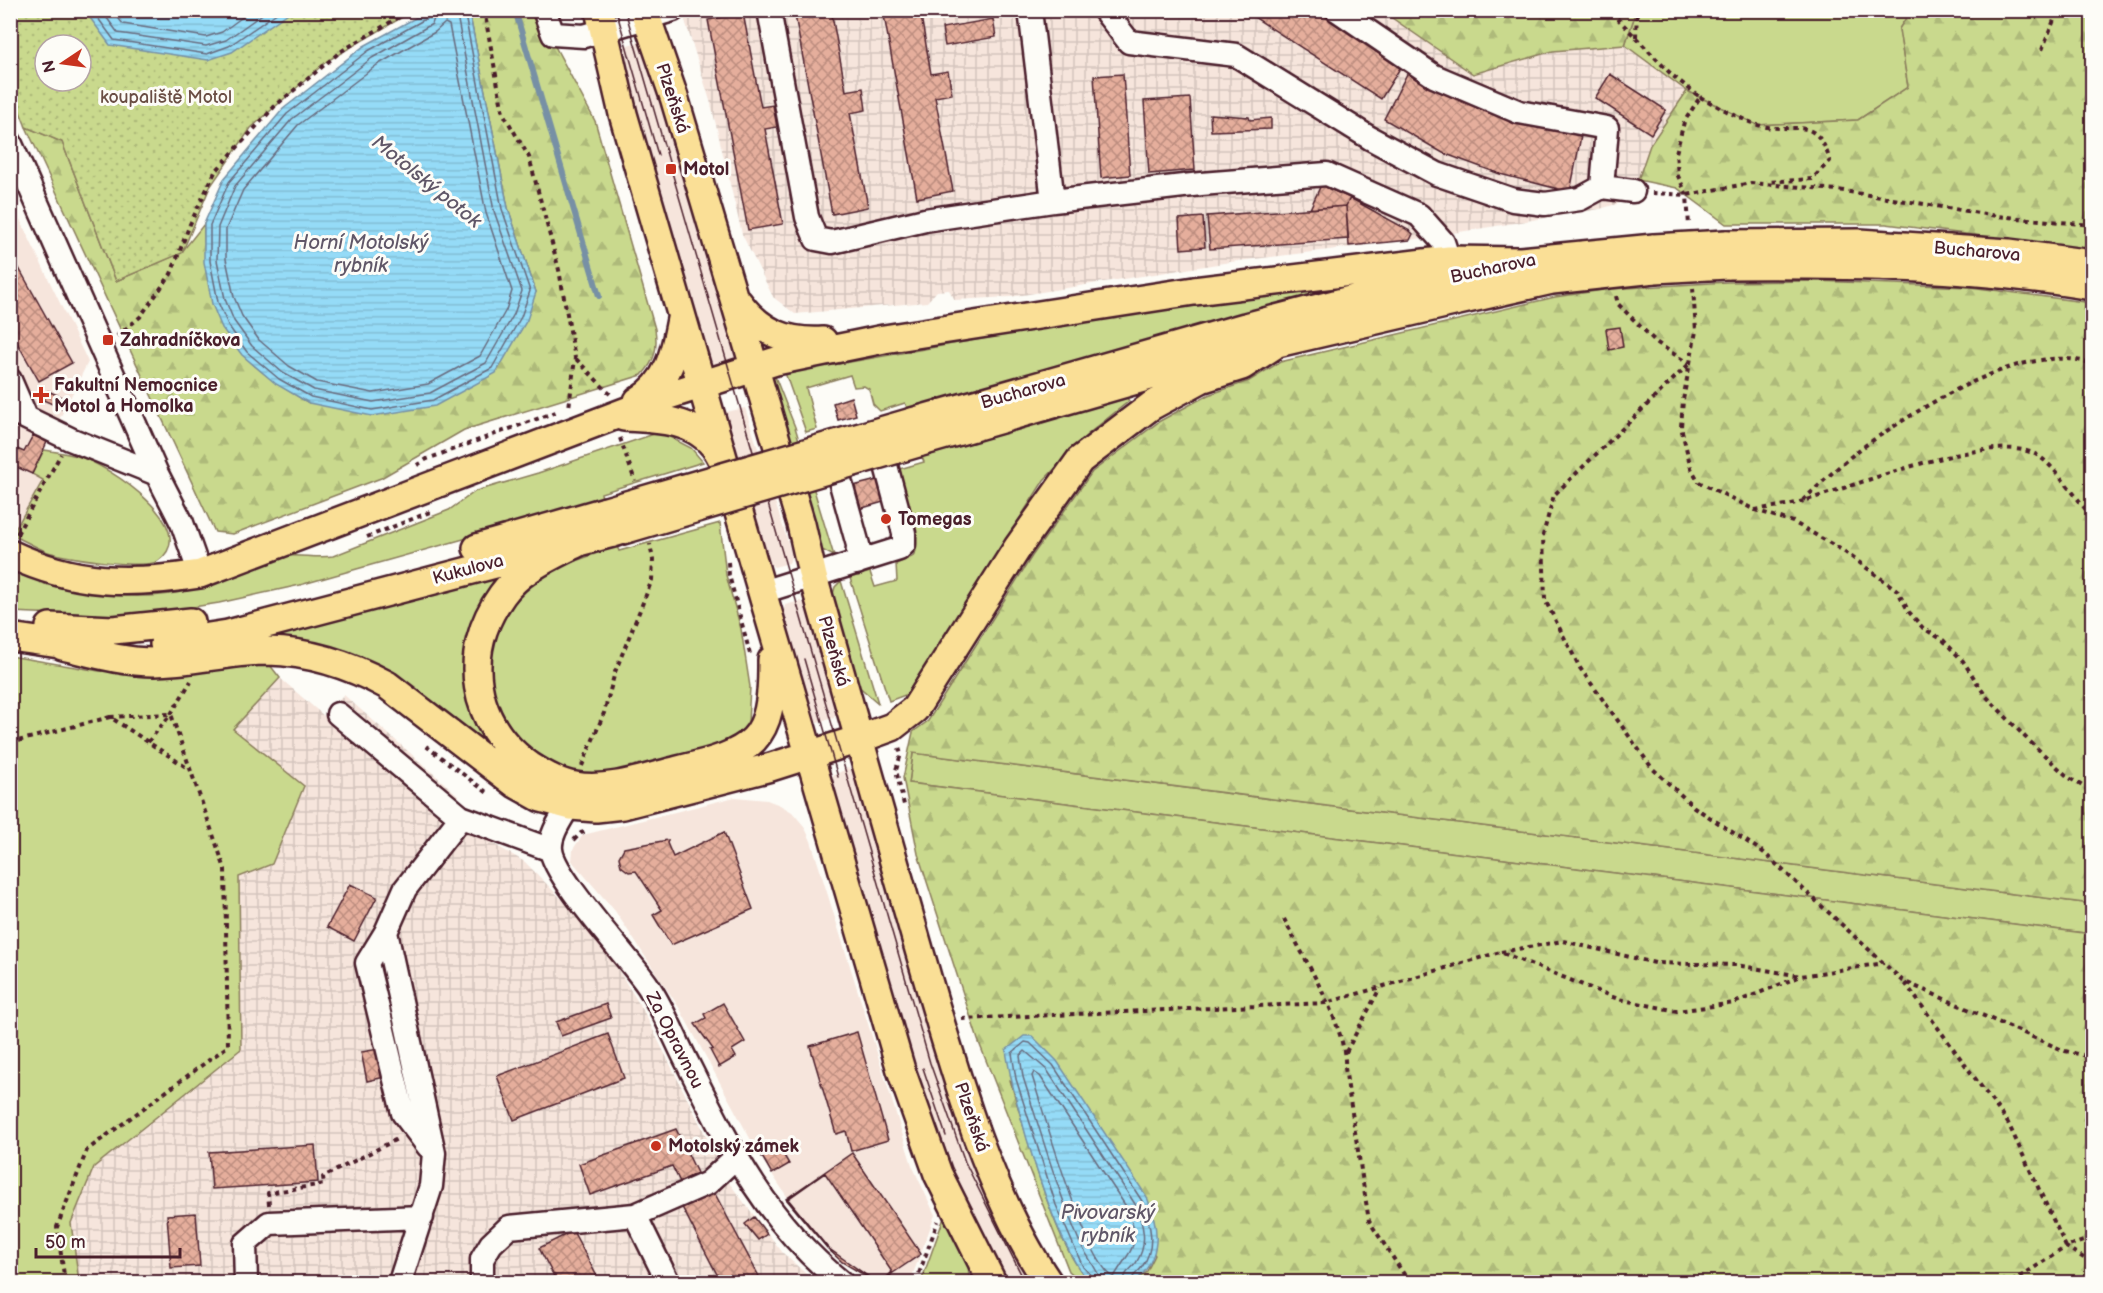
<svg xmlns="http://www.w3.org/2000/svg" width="2103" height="1293" font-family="'Balsamiq Sans',sans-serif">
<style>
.built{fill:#f6e5dc}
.industrial{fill:url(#industrial-grid)}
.green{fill:#c9d98d;stroke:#8a7c5c;stroke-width:1.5}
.forest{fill:url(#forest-firs);stroke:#8a7c5c;stroke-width:1.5}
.park{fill:url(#park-dots);stroke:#8a7c5c;stroke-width:1.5;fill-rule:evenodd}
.water{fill:url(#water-rules);stroke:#7790a5;stroke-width:1.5}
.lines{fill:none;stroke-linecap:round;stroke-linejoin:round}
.shore{stroke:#686a7d;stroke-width:1.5}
.stream{stroke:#7790a5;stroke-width:6}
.building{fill:url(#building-cross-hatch);stroke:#4a1f2b;stroke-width:1.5}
.minor-casing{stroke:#4a1f2b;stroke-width:27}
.major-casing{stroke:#4a1f2b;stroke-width:32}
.path{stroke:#4a1f2b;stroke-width:4;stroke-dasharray:4.5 4.5;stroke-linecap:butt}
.minor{stroke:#fdfcf7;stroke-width:22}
.major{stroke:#fadf96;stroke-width:27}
.tram{stroke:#4a1f2b;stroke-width:1.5}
.major-bridge-casing{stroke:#4a1f2b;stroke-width:32;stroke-linecap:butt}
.major-bridge{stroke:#fadf96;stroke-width:27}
.poi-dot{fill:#c8321e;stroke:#fdfcf7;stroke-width:2}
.labels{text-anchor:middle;stroke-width:6;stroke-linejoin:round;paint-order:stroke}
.park-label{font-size:18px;fill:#6a4e44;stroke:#fdfcf7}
.street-label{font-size:18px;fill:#4a1f2b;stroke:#fdfcf7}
.poi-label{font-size:18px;font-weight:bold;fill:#4a1f2b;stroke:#fdfcf7;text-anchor:start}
.water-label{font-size:20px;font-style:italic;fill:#605768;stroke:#fdfcf7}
</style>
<defs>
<pattern id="industrial-grid" width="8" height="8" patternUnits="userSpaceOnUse" patternTransform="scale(1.5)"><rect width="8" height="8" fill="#f6e5dc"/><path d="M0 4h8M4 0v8" fill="none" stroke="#d4c4bd"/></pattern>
<pattern id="forest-firs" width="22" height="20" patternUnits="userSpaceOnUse" patternTransform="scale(1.5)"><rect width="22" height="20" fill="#c9d98d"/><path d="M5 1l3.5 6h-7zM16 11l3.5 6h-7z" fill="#aeba7a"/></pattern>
<pattern id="park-dots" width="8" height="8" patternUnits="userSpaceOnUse" patternTransform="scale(1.5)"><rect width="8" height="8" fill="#c9d98d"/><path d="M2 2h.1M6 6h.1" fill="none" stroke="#aeba7a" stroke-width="1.8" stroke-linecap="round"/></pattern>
<pattern id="water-rules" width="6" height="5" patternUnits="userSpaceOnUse" patternTransform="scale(1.5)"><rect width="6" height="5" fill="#95dbf7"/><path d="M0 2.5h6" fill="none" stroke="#82bcd4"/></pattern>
<pattern id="building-cross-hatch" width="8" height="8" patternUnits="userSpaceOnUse" patternTransform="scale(1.5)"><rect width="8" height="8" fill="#e5ae9c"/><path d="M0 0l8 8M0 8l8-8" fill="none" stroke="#bc8d7f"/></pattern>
</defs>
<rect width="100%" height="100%" fill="#fdfcf7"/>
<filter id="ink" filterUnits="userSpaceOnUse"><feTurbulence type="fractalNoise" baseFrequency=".0167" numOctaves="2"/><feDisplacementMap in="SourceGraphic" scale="12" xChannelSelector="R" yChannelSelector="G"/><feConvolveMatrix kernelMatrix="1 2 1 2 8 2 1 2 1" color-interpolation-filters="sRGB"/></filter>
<g filter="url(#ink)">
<!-- built -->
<path class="built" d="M643 41 648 45 739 361 709 371 620 53 623 46Z
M10 198 88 362 32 474 44 480 12 535Z
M745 408 792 555 789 563 774 567 766 561 724 416 726 412Z
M800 601 809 607 838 709 834 718 818 722 813 721 782 618 785 605Z
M848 768 857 776 1034 1282H1005L958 1189 936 1136 914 1073 830 777Z
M735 797 767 800 780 805 792 812 804 826 811 841 912 1165 935 1215 910 1282H872L842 1262 810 1231 758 1153 680 1009 615 911 572 861 573 849 583 835Z"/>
<!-- industrial -->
<path class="industrial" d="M682 11H1382L1473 73 1553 51 1625 45 1687 91 1651 145 1630 200 1600 209 1410 240 1230 262 1010 297 955 300 949 290 937 291 927 302 795 314 773 297 742 234 711 104Z
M280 678 324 716 344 695 459 796 447 812 464 827 525 862 595 933 643 1010 730 1184 783 1253 815 1282H79L71 1223 94 1167 241 1049 238 877 233 729Z"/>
<!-- green -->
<path class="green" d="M1632 11H1911L1899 29 1908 87 1858 120 1757 125 1687 91 1625 45 1634 18Z
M1364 283 908 410 905 403 880 411 873 404 869 389 864 386 854 387 850 375 806 388 817 429 806 432 783 367 833 365 1202 300Z
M772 369 795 427 834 556 820 549 770 372Z
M1127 398 1129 401 1088 434 1044 480 908 694 889 701 850 578 870 572 875 587 897 581 896 564 912 557 916 551 904 494 896 470 924 462 922 457Z
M660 432 691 448 703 462 601 493 602 500 300 585 219 603 161 612 107 616 11 612 10 569C72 594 137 606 202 587 228 579 253 564 279 557 296 553 315 559 333 556L449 510 476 491 538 473Z
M44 450C56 452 69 453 80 457 107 465 204 528 158 561 145 570 62 557 45 551 34 546 23 540 12 535L43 480 32 474Z
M720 523 726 575 741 629 750 687 748 723 755 727 736 744 609 776 572 774 555 768 511 735 489 686 490 646 507 607 542 573 617 546 619 551Z
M510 565C464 634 443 665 486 745L399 680 254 638Z
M841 581 878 703 856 684 832 597 835 587Z
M10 656 99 671 153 672 266 660 280 678 233 729 304 786 272 864 239 877 241 1049 94 1167 71 1223 79 1282H11Z
M913 753 2092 904V934L909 783Z
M945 1215 968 1260 969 1282H921Z"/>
<!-- forest -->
<path class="forest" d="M1911 10 2092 11V250L1886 224H1726L1677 188 1638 180 1650 145 1687 91 1757 125 1858 120 1908 87 1899 29Z
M469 11H536L595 121 655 329C658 348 655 361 642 375L464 430 381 478 233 534 215 532 26 127 62 142 116 281 181 253 204 224C203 242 205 257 207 275 218 341 252 371 309 403L536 292 508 208Z
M1632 11 1634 18 1625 45 1553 51 1473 74 1382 11Z
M1816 281 1970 287 2092 303V904L913 753 909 783 2092 934V1282H1135L1147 1271 1155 1255 1010 1080C1026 1132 1054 1247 1090 1282H1082L1069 1271 978 1040 918 854 903 778 913 732 928 721 1032 556 1092 472 1160 421 1208 395 1249 381 1280 362 1555 297 1610 289 1728 282Z"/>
<!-- park -->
<path class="park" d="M11 11H413L327 61 251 128 210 187 182 253 116 281 62 142 26 127 11 89ZM45 45H81V81H45Z"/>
<!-- water -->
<path class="water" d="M85 11H291L232 52 208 60 110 45Z
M428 11H469L508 208 536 292 527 320 496 373 435 406 372 416 309 403 276 384 242 355 222 328 212 304 204 262V224L224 179 283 109 364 46Z
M1024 1036H1032L1057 1061 1147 1197C1160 1230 1162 1257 1135 1282H1090C1055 1248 1013 1102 1006 1050Z"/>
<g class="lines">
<!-- shore -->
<path class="shore" d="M92 10 114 40 207 54 229 46 281 10
M101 10 118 33 206 46 226 40 268 10
M112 10 123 24 206 37 222 32 252 10
M430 10 427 18 368 51 287 114 229 182 210 225V261L218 302 228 325 247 352 279 379 311 397 372 410 433 400 492 368 521 317 530 291 502 209 464 10
M437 10 432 24 372 58 292 119 235 186 218 227 217 260 225 299 234 321 252 346 283 373 314 390 373 402 430 393 486 363 514 314 522 291 494 211 456 10
M445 23 449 25 486 213 512 291 506 310 480 356 428 384 373 393 317 382 289 366 259 340 242 316 234 297 226 259V229L243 190 298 125 377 65 435 32Z
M1034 1072 1040 1076 1127 1208C1142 1247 1132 1246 1114 1277 1087 1266 1043 1110 1032 1076Z
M1094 1282 1092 1276 1083 1267 1056 1205 1016 1079 1012 1053 1025 1042 1030 1043 1053 1065 1142 1201C1150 1223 1157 1246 1142 1267 1138 1273 1132 1275 1131 1282
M1101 1282C1101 1275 1085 1253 1080 1243 1057 1189 1041 1133 1023 1077L1020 1056 1025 1051 1047 1070 1135 1204C1143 1223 1149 1244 1136 1263 1130 1271 1124 1272 1124 1282"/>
<!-- stream -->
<path class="stream" d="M515 10 599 296"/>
</g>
<!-- building -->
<path class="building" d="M794 10H831L846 91 863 88 866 110 850 113 868 207 832 214Z
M883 10H920L931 74 948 71 952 94 935 97 953 191 917 198Z
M1243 10H1318L1402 65 1381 99Z
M743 13 761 107 773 105 777 127 765 129 783 224 748 230 708 20Z
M993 19 996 37 945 46 942 28Z
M1410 68 1528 122 1581 136 1570 192 1500 174 1443 153 1384 119Z
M1123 74 1130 175 1101 178 1094 76Z
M1610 74 1666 110 1651 134 1595 98Z
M1190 98 1195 170 1149 174 1144 101Z
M1210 114 1249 117 1250 120 1271 118V129L1211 131Z
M1321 185 1350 198 1346 206 1310 209Z
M1350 198 1410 231 1413 234 1410 240 1349 246 1346 206Z
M1346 206 1348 239 1210 249 1207 216Z
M1203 217 1205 247 1181 249 1179 219Z
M10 252 72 363 39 381 10 330Z
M1620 327 1623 347 1609 350 1606 329Z
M48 391 68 400 64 409 43 400Z
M851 397 856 415 838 420 833 403Z
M33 435 47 442 32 474 10 464V446L24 452Z
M881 479 887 501 859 509 853 486Z
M724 832 753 909 671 945 653 915 662 910 636 871 629 872 621 866 619 857 624 848 668 840 667 843 673 857Z
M350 884 377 897 354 941 327 927Z
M723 1003 745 1042 732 1050 736 1057 719 1067 710 1050 713 1049 695 1024 706 1018 704 1014Z
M606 1004 611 1018 561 1036 556 1022Z
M857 1032 888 1140 851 1151 846 1131 836 1134 810 1046Z
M608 1034 624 1078 514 1120 497 1076Z
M379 1049 385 1077 367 1081 361 1052Z
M676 1129 697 1173 680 1182 672 1166 590 1195 579 1164Z
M315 1145 318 1182 212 1189 209 1152Z
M778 1145 789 1164 772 1174 761 1155Z
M852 1153 921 1254 893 1273 884 1282H882L892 1272 825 1173 788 1199 828 1248 876 1282 842 1262 827 1248 786 1199Z
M713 1190 762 1282H721L682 1207Z
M196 1213 200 1266 171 1268 167 1215Z
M754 1217 767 1234 758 1240 745 1224Z
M573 1231 600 1282H557L539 1248Z"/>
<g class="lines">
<!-- minor casing -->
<g class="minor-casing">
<path id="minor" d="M544 10 553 34 584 36 673 10
M769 10 807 217 816 239 832 242 925 220 1053 201
M1030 10 1053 201 1201 184 1327 174 1419 215 1443 242 1449 260
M1104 10 1129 42 1236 55 1370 138 1437 174 1513 200 1545 204 1580 199 1602 187 1633 191
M1337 10 1434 76 1519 112 1607 128 1602 187
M10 142 157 474 182 523 200 574
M10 380 26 417
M10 410 70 439 157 474
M837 454 833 455 858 545 857 563
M762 592 899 549 904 544V533L880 443 875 444
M338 714 461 817 551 850
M576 791C570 809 549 830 551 849 553 877 630 959 648 986 664 1010 675 1039 688 1064 731 1150 765 1220 841 1282
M386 932 367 963 403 1113 428 1146
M246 1282 245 1244 269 1223 422 1217
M400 1282 431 1186 434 1153 386 932 405 889 461 817
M482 1282V1259L491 1244 509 1227 635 1215
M668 1282 635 1215 708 1183 735 1158"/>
</g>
<!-- major casing -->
<g class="major-casing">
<path id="major" d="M599 10 623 114 901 1070 938 1174 992 1282
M644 10 674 97 801 524 813 577C849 702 884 828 920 953 951 1059 986 1191 1048 1282
M1726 244 1859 243 2009 253 2092 264
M1727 265C1850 264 1971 266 2092 286
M738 302C760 332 786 343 823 341
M638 401C669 383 675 352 681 319
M624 417C660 419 702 419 721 457
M912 422 1245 327 1373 294 1521 261 1654 248
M918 443 1209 359 1445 304 1552 280 1655 269
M579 542C552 556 520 569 502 595 460 653 472 725 530 766 544 775 559 784 575 786 608 792 646 778 678 770 754 752 773 743 772 660
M477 548 606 511
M10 554C76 585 130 585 200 574L669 395 776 361 884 339 1194 291 1449 260 1521 261
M50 627 113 630 191 622
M10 637 80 647
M164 644 228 634 613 533
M63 646C93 653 123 662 154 662 192 662 230 651 268 651 311 652 350 665 387 685L516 784 541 798 571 806 596 808 623 805 771 767 859 739 892 727 915 709 1018 547 1080 460 1151 406 1201 379 1242 366 1273 346"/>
</g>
<!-- path -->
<path class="path" d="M484 10 503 113 529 157 559 270 575 358 569 408
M1614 10 1616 17 1673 76 1700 97 1684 122 1676 153 1678 176 1687 195 1689 226
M1948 10H1965
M1636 37 1637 10
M2042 50 2058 10
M1700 97C1718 106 1736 117 1755 124 1792 137 1815 110 1830 161L1812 179 1767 182
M1652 193 1687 195 1751 183 1838 190 1997 216 2092 225
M1693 288 1696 331 1683 400 1681 427 1691 468 1699 482 1755 510 1793 522 1842 550 1897 590 1909 612 1923 628 1943 640 1963 661 1985 695 2025 737 2068 777 2092 792
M1616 296 1618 304 1656 342 1689 364
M117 336 140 317 171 274 190 224 215 172 275 106 340 52 411 10
M576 359 610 394
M1688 365 1554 495 1543 535 1545 600 1580 668 1652 768 1694 807 1763 852 1903 981 2065 1051 2092 1057
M620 438 635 481
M417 465 427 459 556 412
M1803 500C1823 482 1843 461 1866 445 1920 408 2025 339 2092 364
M1755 510C1770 507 1786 506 1800 502 1851 488 1988 431 2035 454 2052 462 2080 502 2092 518
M17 534 61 454
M367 537 430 512
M728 562 729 575 750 654
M148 742 171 714 191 681
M10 743 110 717 189 769
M426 746 489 794
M899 748 901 754 896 770 904 805
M582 766 604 713 615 672 652 580 653 560 650 544
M574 840 581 833 587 831
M1284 919C1303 957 1348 1028 1345 1068L1369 1221 1409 1282
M1501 952 1563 941 1655 963 1736 965 1801 976
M1905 983 2008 1123 2066 1247 2092 1238
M962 1019 1326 1003 1500 952 1618 999 1677 1011 1734 1003 1801 976 1884 963
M1346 1052 1380 988
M269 1205 268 1193 324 1184 323 1177 399 1138
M65 1282 57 1227 87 1150 228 1046 225 869 171 714 110 717
M916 1282 938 1221
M2012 1282 2066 1247 2092 1263"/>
<!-- minor -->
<use href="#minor" class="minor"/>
<!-- major -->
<use href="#major" class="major"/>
<!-- tram -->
<path class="tram" d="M616 10 658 155
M625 10 930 1063 965 1162 1025 1282
M804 659 838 777
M923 1068 946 1136"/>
<!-- major-bridge casing -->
<g class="major-bridge-casing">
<path id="major-bridge" d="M1654 248 1726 244
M1655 269 1727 265
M606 511 912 422
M613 533 918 443"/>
</g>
<!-- major-bridge -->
<use href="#major-bridge" class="major-bridge"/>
</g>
</g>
<!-- markers -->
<g class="poi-dot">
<rect x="665" y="163" width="12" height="12" rx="3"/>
<rect x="102" y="334" width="12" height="12" rx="3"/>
<path d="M38 386h6v6h6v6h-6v6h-6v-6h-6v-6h6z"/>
<circle cx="886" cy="519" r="6"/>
<circle cx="656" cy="1146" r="6"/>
</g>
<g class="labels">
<!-- park labels -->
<g class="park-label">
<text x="166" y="103">koupaliště Motol</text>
</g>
<!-- street labels -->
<g class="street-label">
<text transform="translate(673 98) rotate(72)" y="6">Plzeňská</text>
<text transform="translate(1977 251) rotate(5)" y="6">Bucharova</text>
<text transform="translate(1493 268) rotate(-12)" y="6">Bucharova</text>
<text transform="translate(1023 391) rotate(-16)" y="6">Bucharova</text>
<text transform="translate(468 569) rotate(-15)" y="6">Kukulova</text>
<text transform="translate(834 651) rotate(74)" y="6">Plzeňská</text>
<text transform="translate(675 1040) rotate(63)" y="6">Za Opravnou</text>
<text transform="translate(972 1117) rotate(71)" y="6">Plzeňská</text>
</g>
<!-- poi labels -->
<g class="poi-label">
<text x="683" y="175">Motol</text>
<text x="120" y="346">Zahradníčkova</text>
<text x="54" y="391">Fakultní Nemocnice<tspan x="54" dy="21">Motol a Homolka</tspan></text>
<text x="898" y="525">Tomegas</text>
<text x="668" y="1152">Motolský zámek</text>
</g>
<!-- water labels -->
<g class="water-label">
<text transform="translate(427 181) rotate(39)" y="7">Motolský potok</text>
<text x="361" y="249">Horní Motolský<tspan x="361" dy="23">rybník</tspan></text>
<text x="1108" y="1219">Pivovarský<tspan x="1108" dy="23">rybník</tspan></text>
</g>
</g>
<!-- margin -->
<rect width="2103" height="1293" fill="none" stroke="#fdfcf7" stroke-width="36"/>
<rect x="18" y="18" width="2067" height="1257" fill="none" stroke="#4a1f2b" stroke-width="2" filter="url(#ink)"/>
<!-- north arrow -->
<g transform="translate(63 63) rotate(257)"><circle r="28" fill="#fdfcf7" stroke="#b5a4a5" stroke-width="1.5"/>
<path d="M0-4.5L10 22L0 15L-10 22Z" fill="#c8321e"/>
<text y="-9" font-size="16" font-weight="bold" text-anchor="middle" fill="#4a1f2b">N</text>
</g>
<!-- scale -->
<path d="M36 1248v9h144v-9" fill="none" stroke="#4a1f2b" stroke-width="3"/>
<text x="45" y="1248" font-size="18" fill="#4a1f2b" stroke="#fdfcf7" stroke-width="4.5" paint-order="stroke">50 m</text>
</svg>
